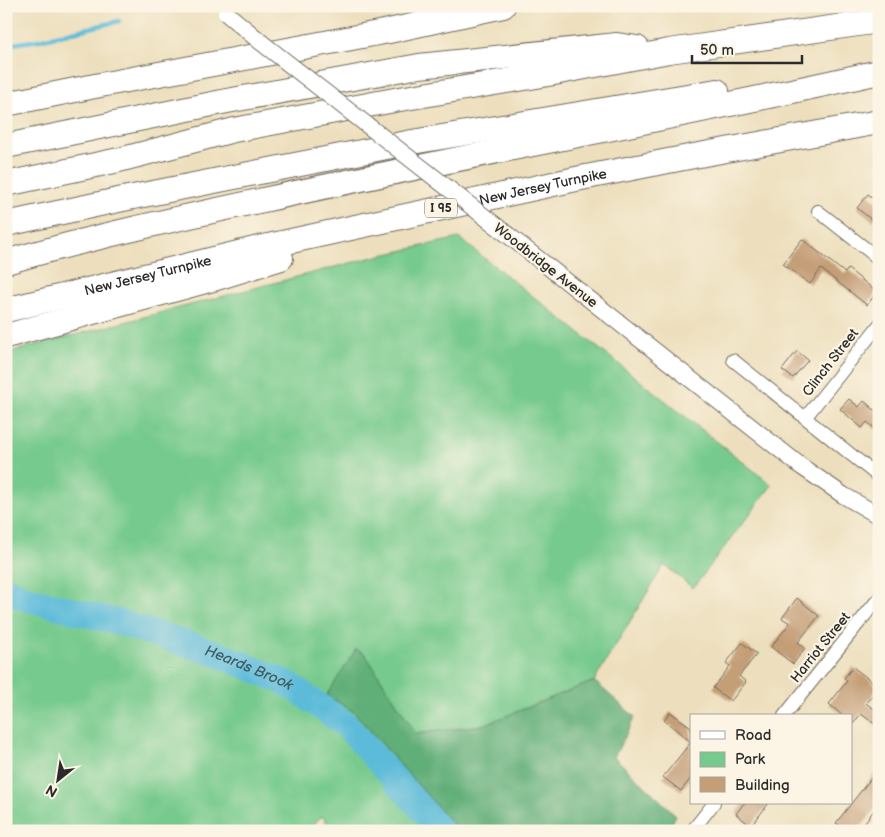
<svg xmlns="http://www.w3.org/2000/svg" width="885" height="837" font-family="'Balsamiq Sans',sans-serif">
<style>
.green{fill:#77ca8d;stroke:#517a5c}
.forest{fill:#61ae78;stroke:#466c52}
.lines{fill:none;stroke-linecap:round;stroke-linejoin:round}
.stream{stroke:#5bbbd9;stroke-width:4.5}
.river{stroke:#5bbbd9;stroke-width:26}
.building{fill:#c49e77}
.minor-casing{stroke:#6f6a5e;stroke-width:14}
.tertiary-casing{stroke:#6f6a5e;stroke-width:18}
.motorway-casing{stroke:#6f6a5e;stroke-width:26}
.minor{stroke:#fff;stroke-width:12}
.tertiary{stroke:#fff;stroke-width:16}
.motorway{stroke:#fff;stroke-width:24}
.tertiary-bridge-casing{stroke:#6f6a5e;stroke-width:18;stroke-linecap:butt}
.tertiary-bridge{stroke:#fff;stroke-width:16}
.labels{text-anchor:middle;stroke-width:4.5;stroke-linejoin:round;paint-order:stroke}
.shield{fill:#fcf5e5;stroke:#6a6863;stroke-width:1}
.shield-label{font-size:12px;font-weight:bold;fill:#2b2b2b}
.street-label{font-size:14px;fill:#2b2b2b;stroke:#fcf5e5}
.water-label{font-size:15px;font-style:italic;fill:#3c5d68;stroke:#fcf5e5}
</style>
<rect width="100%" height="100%" fill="#fcf5e5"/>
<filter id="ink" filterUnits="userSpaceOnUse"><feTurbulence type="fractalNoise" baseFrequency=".02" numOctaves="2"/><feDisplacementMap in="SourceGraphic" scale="10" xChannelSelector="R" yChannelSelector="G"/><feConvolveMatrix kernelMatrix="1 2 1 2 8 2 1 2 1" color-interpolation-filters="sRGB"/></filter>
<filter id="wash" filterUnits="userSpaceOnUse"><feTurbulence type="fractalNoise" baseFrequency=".0096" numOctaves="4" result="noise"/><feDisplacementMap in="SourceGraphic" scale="20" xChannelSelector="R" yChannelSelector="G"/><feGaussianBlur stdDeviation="1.12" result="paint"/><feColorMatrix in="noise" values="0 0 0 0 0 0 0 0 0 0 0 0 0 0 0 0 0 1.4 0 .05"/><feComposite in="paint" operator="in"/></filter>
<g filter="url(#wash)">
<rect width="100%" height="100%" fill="#eddfbd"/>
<!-- green -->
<path class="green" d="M459 238 772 485 693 588 664 565 594 681 483 725 416 734 365 654 327 695 354 712 459 831H333L322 816 307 831H6V353L373 257Z"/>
<!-- forest -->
<path class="forest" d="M356 649 365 654 416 734 483 725 594 681 635 717 614 757 676 815 668 831H459L354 712 327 695Z"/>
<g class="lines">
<!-- stream -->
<path class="stream" d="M6 45 39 40 119 21"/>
<!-- river -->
<path class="river" id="s1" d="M6 589 21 597 121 623 215 653 287 683 346 725 441 831"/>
</g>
<g id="blocks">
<!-- building -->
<path class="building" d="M868 194 879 203V214L873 221 857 208Z
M802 239 845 273 848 269 877 292 867 305 821 269 810 284 783 264Z
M797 351 808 360 793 378 782 370Z
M849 399 859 407 864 401 879 414V432L867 422 862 428 840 409Z
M797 598 819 616 798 642 805 648 793 664 771 647 790 623 782 618Z
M742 643 757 654 739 676 746 682 731 701 713 688 730 666 726 663Z
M853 667 879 687 866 703 879 713V727L861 714 851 726V716H843L829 704 847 681 844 678Z
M670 712 691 727V778L681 791 663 777 691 742 664 720Z
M879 768V804L858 831H846L836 823Z
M744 803H769L751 826 736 814Z"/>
</g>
</g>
<g filter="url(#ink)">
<use href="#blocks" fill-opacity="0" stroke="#6f6a5e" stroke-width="1"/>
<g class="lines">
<!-- minor casing -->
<g class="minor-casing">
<path id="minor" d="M818 211 879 259
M733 360 879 477
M805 418 879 325
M784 716 879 598
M692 831 714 803"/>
</g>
<!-- tertiary casing -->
<g class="tertiary-casing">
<path id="tertiary" d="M508 235 802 467 843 495 879 516"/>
</g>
<!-- motorway casing -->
<g class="motorway-casing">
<g id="motorway">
<path d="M6 104 95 86 389 31 503 6"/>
<path d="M6 146 227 101 419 66 617 45 637 48"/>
<path d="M6 184 119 160 234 130 400 99 554 73 669 51 879 21"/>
<path d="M6 224 123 199 412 142 717 91"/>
<path d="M6 262C92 237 180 218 268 199 471 154 676 118 879 72"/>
<path id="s2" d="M6 310 259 248 576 179 699 155 879 122"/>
<path d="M6 336 213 279 281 258"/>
</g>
</g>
<!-- minor -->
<use href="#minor" class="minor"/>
<!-- tertiary -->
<use href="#tertiary" class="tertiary"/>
<!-- motorway -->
<use href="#motorway" class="motorway"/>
<!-- tertiary-bridge casing -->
<g class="tertiary-bridge-casing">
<path id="tertiary-bridge" d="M226 13 262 43 508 235"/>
</g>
<!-- tertiary-bridge -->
<use href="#tertiary-bridge" class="tertiary-bridge"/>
</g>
</g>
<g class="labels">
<!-- shield labels -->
<rect class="shield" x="425" y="198.5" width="32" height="19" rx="4"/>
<g class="shield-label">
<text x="441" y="212">I 95</text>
</g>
<!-- street labels -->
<g class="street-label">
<text dy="5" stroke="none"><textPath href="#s2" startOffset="551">New Jersey Turnpike</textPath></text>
<text transform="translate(546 265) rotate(38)" y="5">Woodbridge Avenue</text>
<text dy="5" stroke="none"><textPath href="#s2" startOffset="146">New Jersey Turnpike</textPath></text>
<text transform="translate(830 362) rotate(-52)" y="5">Clinch Street</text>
<text transform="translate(820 647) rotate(-51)" y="5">Harriot Street</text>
</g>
<!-- water labels -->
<g class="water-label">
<text dy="5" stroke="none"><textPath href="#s1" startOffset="256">Heards Brook</textPath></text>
</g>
</g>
<!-- margin -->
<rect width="885" height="837" fill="none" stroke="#fcf5e5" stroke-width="25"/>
<!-- legend -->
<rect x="690" y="714" width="162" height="90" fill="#fcf5e5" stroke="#a8a49b"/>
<rect x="700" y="731" width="25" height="8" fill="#ffffff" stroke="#a8a49b"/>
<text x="735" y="740" font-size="15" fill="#2b2b2b">Road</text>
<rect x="700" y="752" width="25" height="15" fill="#77ca8d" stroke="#a8a49b"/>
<text x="735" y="764" font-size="15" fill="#2b2b2b">Park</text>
<rect x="700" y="777" width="25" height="15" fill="#c49e77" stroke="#a8a49b"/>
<text x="735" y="790" font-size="15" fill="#2b2b2b">Building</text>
<!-- north arrow -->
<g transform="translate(58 780) rotate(210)" stroke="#fcf5e5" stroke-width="4" paint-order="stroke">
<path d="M0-4L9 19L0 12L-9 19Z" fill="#2b2b2b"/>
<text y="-8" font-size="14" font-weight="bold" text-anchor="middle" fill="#2b2b2b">N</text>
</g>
<!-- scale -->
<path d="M692 55v8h110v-8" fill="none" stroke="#2b2b2b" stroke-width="2.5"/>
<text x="700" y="55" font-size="15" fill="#2b2b2b" stroke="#fcf5e5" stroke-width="4" paint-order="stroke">50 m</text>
</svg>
